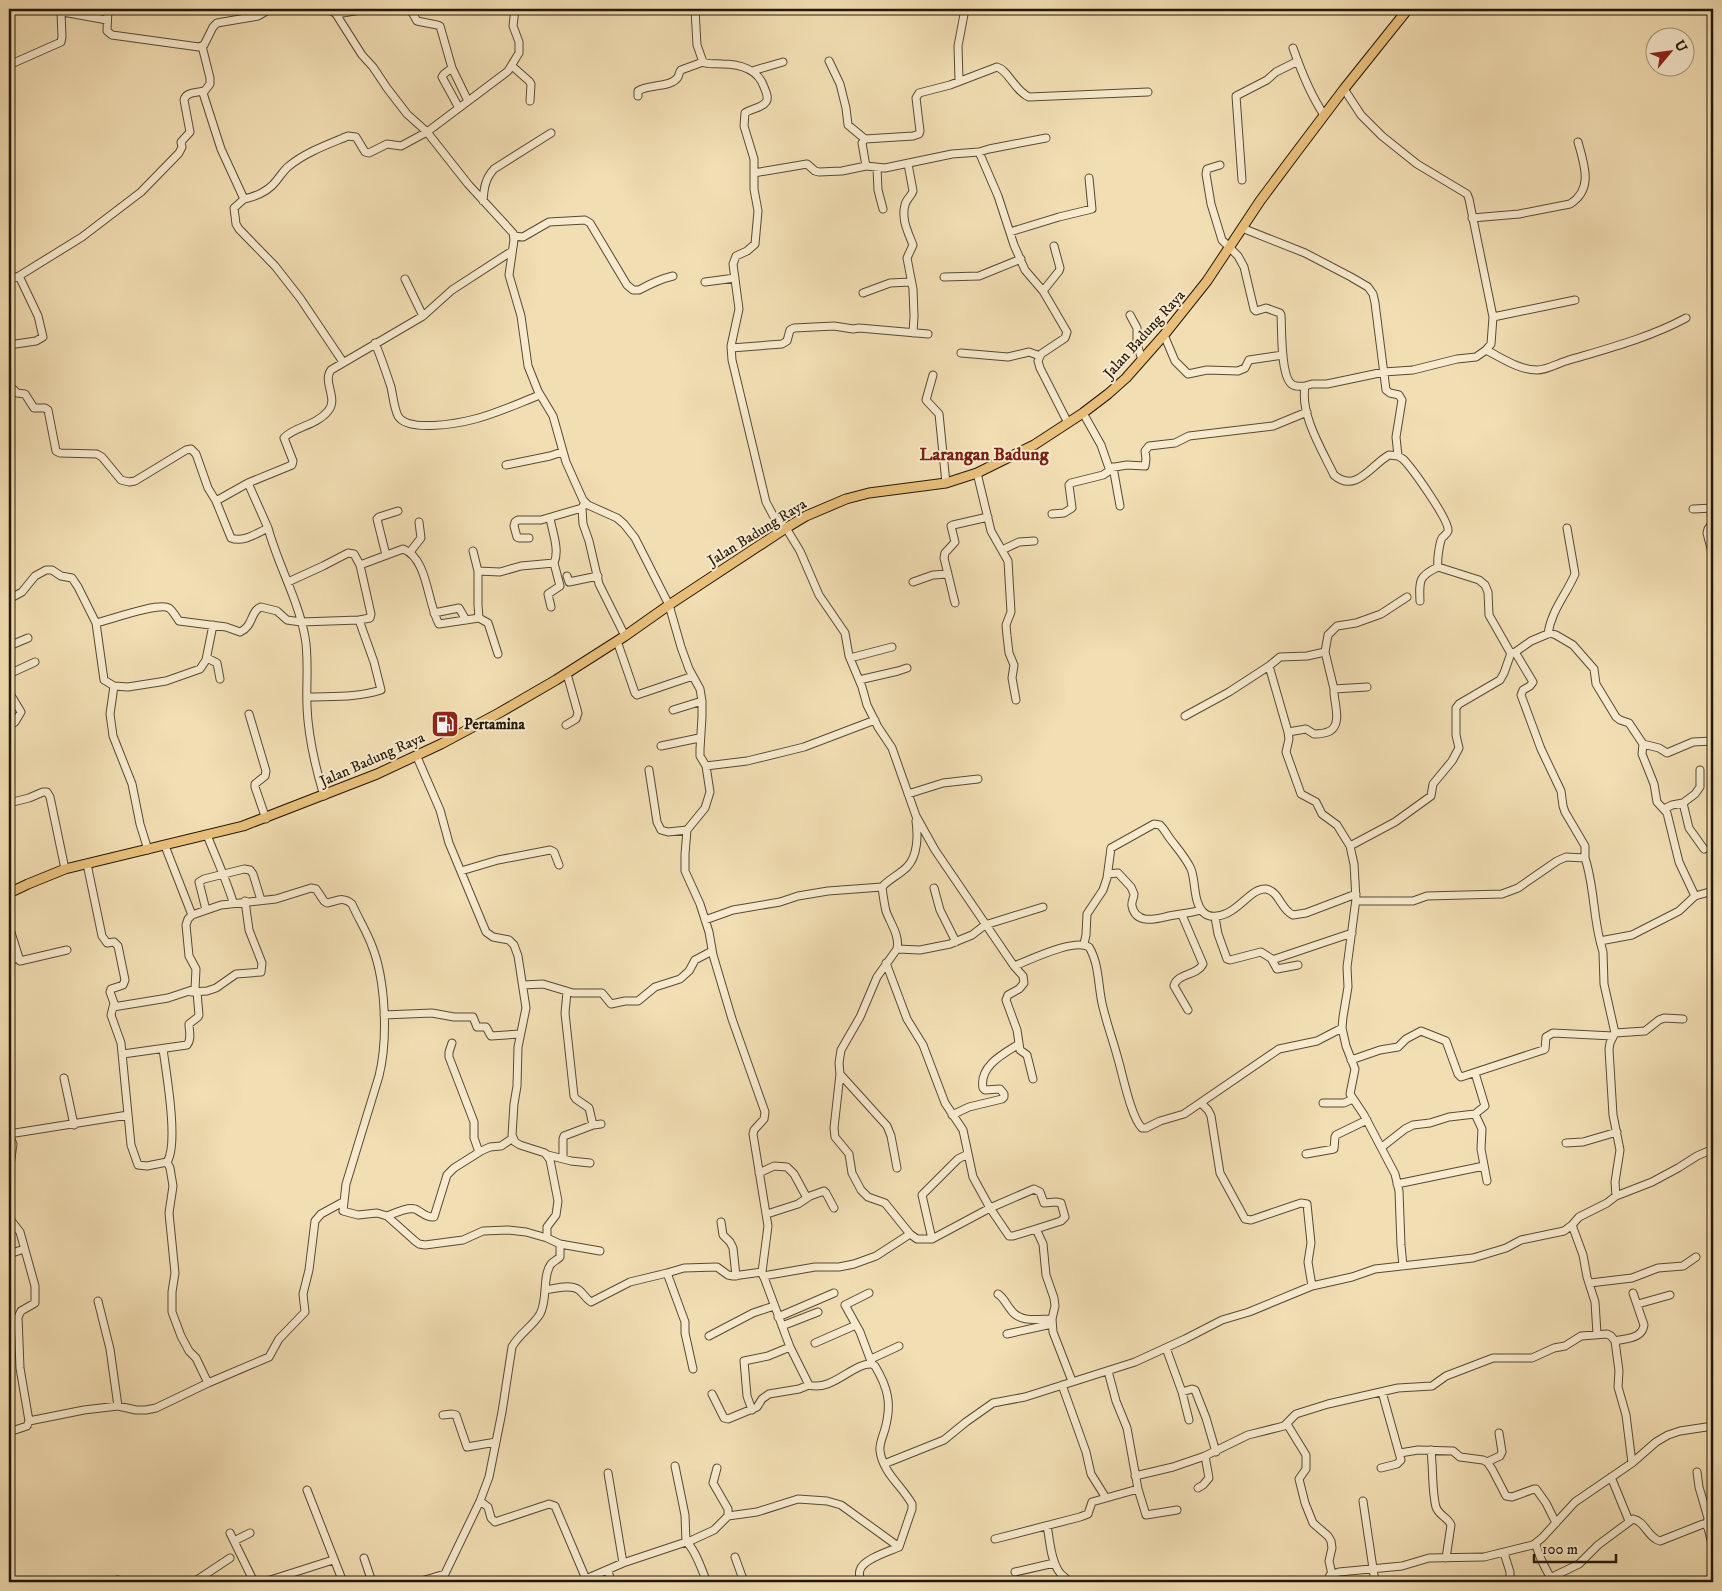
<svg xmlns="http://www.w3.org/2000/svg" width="1722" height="1591" font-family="'IM FELL DW Pica',serif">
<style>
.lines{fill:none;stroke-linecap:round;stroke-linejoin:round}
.minor-casing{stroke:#574934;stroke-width:9}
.major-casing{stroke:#231709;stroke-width:11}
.minor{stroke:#f7eace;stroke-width:7}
.major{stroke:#e9bf7a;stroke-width:9}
.labels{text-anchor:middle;stroke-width:4;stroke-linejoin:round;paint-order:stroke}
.street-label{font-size:15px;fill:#231709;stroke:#f7eace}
.poi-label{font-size:15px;font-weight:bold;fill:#231709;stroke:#f7eace;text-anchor:start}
.quarter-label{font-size:18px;font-weight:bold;fill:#7a1f14;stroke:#f7eace}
</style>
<rect width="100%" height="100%" fill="#f2deb3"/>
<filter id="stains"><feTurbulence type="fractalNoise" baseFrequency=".004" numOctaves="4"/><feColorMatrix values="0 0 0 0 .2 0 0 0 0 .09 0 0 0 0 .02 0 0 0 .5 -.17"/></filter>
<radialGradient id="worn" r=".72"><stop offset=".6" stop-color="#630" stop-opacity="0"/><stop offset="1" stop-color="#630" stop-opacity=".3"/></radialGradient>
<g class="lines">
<!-- minor casing -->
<g class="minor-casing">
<path id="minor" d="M108 9 107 31 112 35 199 47 204 45 213 27 217 23 258 16 270 9
M329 9 336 14 362 55 373 67 387 88 407 114 427 132 468 184 513 233 514 240 509 275 521 316 528 366 538 391 553 416 566 462 583 500 588 505 617 518 624 524 635 538 669 605 681 647 689 669 700 689 702 701V717L700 749V756L706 766 710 792 705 808 687 830 685 854V871L700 904 709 932 713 955 732 1019 765 1112 764 1119 754 1130 753 1134 768 1226 762 1272 790 1347 809 1385C832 1392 854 1362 872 1364L875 1366C888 1388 892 1403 885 1429 883 1436 879 1444 880 1451 883 1473 902 1486 912 1504V1509L899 1547C890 1551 863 1559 860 1570 859 1573 860 1579 861 1582
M410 9 417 21 437 25 440 26 452 68 468 101
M695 9 697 45 703 62C709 65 715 63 722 64 739 64 758 69 764 87 766 92 769 98 766 102 762 108 750 109 745 113L744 126 754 159V189L758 211 755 244 747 251 736 256 733 264 739 309 731 346 732 360 766 502 774 517 786 528 800 551 819 595 845 633 849 656 862 687 867 705 878 727 892 748 916 816 935 850 1014 966C1030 960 1074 938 1089 947 1099 963 1098 985 1102 1003 1106 1022 1113 1040 1118 1059 1123 1076 1131 1117 1142 1128H1146L1160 1121 1184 1114 1279 1049 1317 1041 1342 1028
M336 14 367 9
M202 46 210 78V84L203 93 221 149 244 199 234 208 236 224 239 229 275 266 300 298 343 362
M1293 48C1301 71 1310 94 1324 115
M829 61 840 84 846 108 848 125 865 139
M9 65 61 42 62 37 61 13 63 12 107 20
M512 66 529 81 531 84 530 101
M452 68 444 74 442 77 459 108
M752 71 783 62
M959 80 958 46 965 9
M1344 89 1361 115 1382 136 1417 164 1467 194 1469 199 1493 317 1491 344 1486 350 1476 357 1457 359 1413 370 1384 372 1327 384H1312L1305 386C1300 415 1322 450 1334 475 1356 494 1371 465 1389 455L1398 456 1403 459C1412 468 1450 521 1448 531 1447 535 1442 536 1441 540 1439 547 1437 560 1438 567L1479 580 1485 585 1488 592 1489 615 1510 652 1514 653 1531 641 1550 633 1556 635 1573 645 1594 669 1596 684 1616 717 1620 720 1629 723 1643 744 1659 748 1667 753 1693 742 1713 741
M638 96V91C648 84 671 88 678 77 679 75 679 72 681 70L703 62
M979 152 989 149 1046 138
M908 164 913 191C911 197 906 199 905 205 901 219 908 232 913 245L907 258 913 289 914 316 913 333
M1220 165 1207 169 1206 174 1211 204 1222 240 1238 256 1244 267 1254 309 1256 311 1266 308 1280 313 1281 315C1282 328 1280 379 1293 385 1296 387 1301 386 1305 386
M866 166 862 143 865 139 913 136 919 134 920 131 916 98 919 93 950 85 997 67C1008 70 1015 91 1029 97L1148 92
M877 168 878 190 883 209
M754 173 807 164 815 171 819 172 842 171 866 166 885 168 952 154 979 152 998 196 1014 245 1025 270 1043 291 1067 332 1065 338 1041 354 1038 361 1040 368 1068 423
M1242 180 1236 96 1267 80 1276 72 1298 61
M244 199C258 196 269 191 277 180 281 175 284 170 289 166 306 152 329 144 348 136L356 137 365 152 369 153 387 144 401 146 427 132 508 71 519 53V42L513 26 515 9
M483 201C484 188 485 179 494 169L551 133
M1472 218 1519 214 1570 204C1594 189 1584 164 1578 142
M1242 228 1305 253 1351 277 1368 287 1373 294 1375 303 1386 390 1390 393 1399 395 1402 400 1396 437 1398 456
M1010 232 1059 217 1092 209 1089 178
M514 236 523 237 549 222 585 220 590 223 627 285 633 290H639C650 284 660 279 673 276
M944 277 979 276 1021 259
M9 279 19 276 82 237 141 192 179 153 182 147 181 142 190 132 184 100C186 92 196 93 203 91
M405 279 423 316
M705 282 735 278
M1043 291 1059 271 1060 268 1054 246
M863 293 890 283 910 282
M1130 315 1137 328V344L1142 360
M1493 317 1575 300
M1164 335 1175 361 1188 374 1207 370 1238 371 1245 368 1249 360 1283 355
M375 343C381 357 386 372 391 387 393 396 394 408 398 416 408 433 460 423 475 419 498 413 519 403 540 395
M9 345 36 341 43 337 38 316 19 276
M731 348 782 344 787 341 790 330 794 328 834 326 853 329 859 328 928 334
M1486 350C1502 358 1519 370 1537 370 1547 370 1556 364 1566 361 1606 349 1649 338 1686 318
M961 353 1008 357 1029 352 1040 356
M933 375 926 400 939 414 946 483
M9 389H13L17 393 25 394 34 408H45L48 410 56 451 60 453 97 454 102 457 121 480 129 482 135 481 186 450 191 449 196 454 208 488 216 501 231 538C243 543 257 533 268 528 278 565 298 599 305 637 309 658 306 684 307 706 308 737 315 766 324 796
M1083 413 1101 445 1109 468 1127 465 1145 466 1146 459 1145 451 1149 446 1175 443 1189 436 1273 426 1307 412
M506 465 550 456 562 452
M1113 467 1120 506
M977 473 991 531 1008 561 1011 612 1006 625 1007 636 1009 653 1014 665 1012 678 1016 700
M248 483 268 528
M216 501 248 483 292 465 293 461 284 438C293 427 316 426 328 411 339 399 322 382 331 370L423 316 452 290 512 251
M585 502 582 508 583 524 589 541 599 584 625 636
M1693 509 1713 508
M1052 514 1064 513 1072 508 1069 485 1071 483 1103 475 1109 471V468
M1713 523 1708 529 1707 533 1713 556
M529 538H519L517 537 514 526 515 522 518 520H541L582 508
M1002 550 1019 542 1034 541
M410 552 421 538 419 522
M386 555 377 519 379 517 398 511
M478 571 500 572 521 566 554 563C560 550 552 531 550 518
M567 576 569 582 598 576
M288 582 323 566 348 553 354 554 360 565 403 549C428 558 427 603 439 624L479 618 478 605V571L473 551
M913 582 933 575 948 574
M9 599 22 592 35 576 46 570H52L61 576 72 578 78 587 96 623 104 680 114 686 110 714 113 736 132 784 140 824 148 850
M1420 601C1419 580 1419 576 1438 567
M955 603 944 558 945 553 955 542 951 526 953 525 988 517
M551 607 548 594 560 586 554 563
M434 613 459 608 466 620
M479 618 488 623 498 654
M96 623C110 620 158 602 169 608 173 611 176 617 179 621L226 627 240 632C254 626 250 611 261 607L277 611 287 620 301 622 359 620
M1548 634C1551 611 1566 595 1575 574L1567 528
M617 641 635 693 637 695 693 676
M9 646 28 638
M1325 652 1328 635 1337 626 1356 623 1381 614 1407 597
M1515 652 1533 682 1530 686 1523 690 1521 695 1541 749 1561 791 1563 806 1565 812 1585 846V858
M207 658 217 663 220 679
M850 658 892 647
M1269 666 1288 732 1289 739 1286 752 1301 794 1316 802 1322 814 1337 825 1350 846
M9 674 35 662
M859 680 898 671 907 668
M114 686 128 687 166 681 200 669 206 660 213 625
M9 692 21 712 15 722 9 726
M307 697C332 696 356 698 381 690L374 662 359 620 370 618 371 614 360 565
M673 710 702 701
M249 714 266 771 265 776 255 784V787L266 819
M1185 716 1229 692 1269 666 1280 657 1307 656 1325 652 1334 689 1367 687
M566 725 576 719 578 713 567 674
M1288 732 1306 729 1314 734C1319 734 1326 733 1330 731 1343 723 1333 701 1334 689
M9 744V746
M661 746 699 738
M417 757 440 810 449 843 486 932 493 937 509 940 514 945 518 956 526 1008 518 1047 517 1086 514 1104 512 1135 515 1142 520 1145 545 1153 550 1160 558 1201 556 1215 547 1227V1238
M706 766 747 761 804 747 875 720
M649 770 657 822 661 830 668 832 687 830
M908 794 943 783 978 779
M9 803 29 798 43 792H47L50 797 65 869
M1683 803 1689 828 1704 849
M1664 809 1672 805 1683 803 1695 794 1700 787V770
M207 835C216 858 226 879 233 902
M165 846 192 915
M87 864 102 936 107 943 114 942 118 946 125 980 123 985 111 989 110 992 114 1003 111 1015 121 1043 131 1145 138 1165 147 1166 167 1162 170 1168 173 1186 169 1213 175 1273 172 1292V1312L181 1336 189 1351 196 1358 208 1383
M461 871 498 860 550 850 554 852 559 865
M1108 874 1118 873 1131 887 1134 894C1134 898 1131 902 1132 906 1136 925 1156 919 1169 916 1180 914 1191 913 1201 910
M934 888 940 910 956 942
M1695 896 1713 891
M1356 901H1413L1427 896 1502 894 1518 888 1557 861 1566 857 1585 858C1594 885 1593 913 1600 941L1632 935 1679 911 1695 896 1679 862 1667 813 1657 802 1654 784 1642 754 1643 744
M206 910 199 882 204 879 244 869 250 870 253 874 261 900
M1182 915 1203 964C1197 976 1177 973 1174 986L1188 1010
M1215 917 1218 934 1227 959 1230 960 1261 952 1272 959
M705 920 733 910 780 902 798 896 828 891 882 887
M9 926 20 961 67 950
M1600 941 1603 952 1604 984 1615 1033 1610 1043 1609 1049 1613 1115 1620 1150 1615 1182 1616 1196
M1084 944 1086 935 1087 914 1103 890 1107 878 1111 848 1154 824 1160 825C1165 830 1167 835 1171 840 1178 849 1186 858 1191 869 1196 882 1193 901 1203 912 1207 916 1212 917 1217 916 1238 914 1251 887 1266 889 1279 891 1281 910 1293 915L1306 913 1356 894
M897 949 920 950 950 944 972 935 985 925 1043 907
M9 961 18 958
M886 963 907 1019 923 1045 945 1103 963 1130 973 1177 990 1208 1009 1236H1013L1036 1229 1043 1244 1046 1275 1054 1298 1055 1306 1052 1319 1053 1332 1072 1381
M1298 965 1277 969 1272 960 1352 933
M1014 966 1023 976 1024 983 1019 989 1008 995 1006 1000 1017 1030 1020 1050 1027 1055 1033 1079
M523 985 543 984 573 993H602L611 1004 625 1001H638L655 987 680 979 689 971 695 960 712 951
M191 992 207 991 216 988 236 974 261 972 262 963 249 930 245 901
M567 992 565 1013 574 1096 576 1099 589 1108 593 1125
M113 1007 168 998 195 989 196 969 189 956 186 925 188 919 192 915 221 905 276 899 311 888 316 889 324 901 327 903C337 901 343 896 352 904 358 918 367 932 372 946 386 981 388 1040 379 1076L346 1184 343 1211 358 1215 377 1213 387 1216 415 1241 419 1244 425 1245 463 1240 483 1231 508 1230 526 1232 547 1238 560 1244 600 1251
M384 1015 432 1013 454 1017H473L477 1027H486L491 1036 520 1034
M1615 1033 1645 1031 1659 1020 1664 1018 1683 1019
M452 1043 449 1052V1057L474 1122V1138L479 1152
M163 1049C166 1072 179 1144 167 1162
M123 1054 187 1045C192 1039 189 1031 189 1024L198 1017 199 1015 197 992
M1351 1060 1380 1050 1398 1047 1406 1039 1421 1031 1446 1041 1458 1074 1461 1077 1543 1050 1545 1049 1546 1037 1553 1033 1613 1036
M1475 1073 1485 1106 1475 1114
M64 1078 74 1125
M1201 1103 1208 1110 1211 1116 1220 1173 1245 1219 1251 1220 1301 1203 1307 1204 1311 1243 1308 1262 1312 1286
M1323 1103H1344L1353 1099
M952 1115 969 1107 1002 1099 1004 1097V1094L1000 1089 985 1090 983 1088C979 1066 1003 1054 1019 1044
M9 1134 128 1115
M9 1135 13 1144 9 1173
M1566 1143 1583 1142 1617 1132
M1382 1147 1405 1129 1413 1125 1430 1123 1449 1117 1475 1114 1482 1129 1481 1149 1487 1181
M1306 1154 1334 1149 1335 1137 1336 1135 1367 1120
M548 1155 571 1161 590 1163
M563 1158V1139L564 1136 593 1125 601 1124
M897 1168 891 1136 887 1126 840 1074 839 1063 841 1050 860 1017 877 977 897 949C900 935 890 923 886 911 884 903 883 895 882 887 889 879 899 875 907 867 918 856 918 835 916 821
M759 1173 774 1166 787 1167 794 1174 807 1198
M1397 1184 1484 1166
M767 1214 798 1204 810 1196 824 1191 826 1193 834 1208
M387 1216C395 1213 407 1207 415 1209 422 1212 426 1218 434 1217L447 1175 454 1168 481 1151 490 1147 501 1146 513 1138
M9 1218 20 1232 35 1286V1303L21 1311 18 1317 20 1368 29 1421
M721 1222 723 1235 730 1242 733 1248 736 1276
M1572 1225 1583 1255 1587 1277 1595 1302 1597 1334
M910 1234 917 1239H932L990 1208 1034 1189 1040 1192 1044 1203 1056 1202 1061 1203 1065 1217 1061 1221 1036 1229
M932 1239 922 1195 958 1159 968 1154
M9 1254 24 1249
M1403 1266 1401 1245 1399 1191 1395 1174 1364 1115 1350 1094 1355 1069 1346 1046 1342 1028 1343 1017 1348 987 1347 967 1356 899 1354 864 1350 846 1395 822 1431 796 1433 784 1452 761 1459 748 1456 735V708L1459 704 1500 680 1504 673 1511 653
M667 1273 685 1322V1333L693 1369
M763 1276 815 1267H839L854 1264 876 1256 910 1234 885 1203 868 1197 861 1190 852 1173 849 1154 835 1137 834 1128 840 1074
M1590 1283 1632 1278 1658 1268 1683 1266 1696 1257
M546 1290C555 1288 571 1284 579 1290 584 1294 586 1299 591 1302L630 1282 667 1273 684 1268 717 1267 728 1275 733 1276 762 1272
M869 1293 845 1305 860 1332 872 1364
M998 1294C1004 1298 1006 1304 1011 1310 1020 1323 1038 1319 1052 1319
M98 1301 110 1349 118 1406
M1638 1304 1670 1295
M778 1317 834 1293
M782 1326 818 1312
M1007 1334 1052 1324
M709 1336 753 1313 774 1306
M1615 1341C1627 1338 1642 1339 1644 1325L1633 1293
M815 1343 856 1325
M1166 1348 1182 1392 1189 1420
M871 1359 899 1346
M1108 1371 1116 1401 1127 1428 1138 1489 1146 1515 1177 1510
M1062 1385 1086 1452 1091 1474 1106 1498
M1182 1392 1192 1389 1195 1390 1206 1418 1216 1452
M712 1394 724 1418 728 1419 757 1407 762 1399 769 1394 799 1389 809 1385
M752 1410 747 1396 744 1361 768 1356 790 1347
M443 1415 452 1414 456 1415 467 1447 496 1442
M1287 1424 1306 1455V1469L1299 1479 1305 1503 1313 1523 1328 1536 1331 1541 1332 1548 1329 1561 1332 1574
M9 1432 27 1426 29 1421 84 1410 118 1406 136 1410H146L156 1408 208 1383 269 1357 279 1339 305 1312 303 1294 309 1270 315 1221 321 1214 343 1202
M1431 1450C1433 1466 1432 1493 1436 1507 1439 1516 1448 1517 1451 1525L1446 1558
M1400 1453 1418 1450 1453 1451 1460 1457 1483 1460 1487 1462 1492 1469 1506 1496 1512 1497 1534 1489H1536L1546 1503 1556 1523
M1487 1462 1500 1456 1502 1452 1499 1433
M884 1464 944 1440 966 1422 993 1403 1025 1397 1135 1362 1185 1339 1222 1320 1249 1312 1312 1286 1352 1277 1375 1269 1473 1258 1506 1248 1521 1240 1564 1231 1572 1225 1579 1217 1607 1203 1616 1196 1652 1182 1678 1168 1697 1156 1713 1149
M675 1466 685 1515 686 1542
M1381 1468 1397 1464 1401 1460 1382 1392
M1697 1472 1699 1487 1708 1518 1707 1526
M608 1473 623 1563
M1135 1476 1173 1467 1205 1456
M1611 1477 1629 1521
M1198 1488 1203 1485 1209 1478 1205 1456 1248 1435 1284 1426 1296 1414 1328 1404 1398 1388 1432 1386 1446 1376 1493 1358H1532L1554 1348 1565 1346 1581 1336 1607 1334 1611 1336 1615 1341 1619 1371 1618 1387 1626 1415 1632 1463
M307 1490 343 1582
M480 1501 488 1507 491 1518 495 1522 549 1504 555 1506 586 1579
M1363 1501 1375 1582
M728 1516 757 1512 798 1499 827 1501 841 1505 899 1547
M1047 1526C1050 1540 1050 1557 1058 1570 1061 1576 1066 1577 1069 1582
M1708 1528 1713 1548
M230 1533 254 1582
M995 1539 1080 1517 1088 1514 1092 1502 1138 1489
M234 1541 250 1533
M688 1542 714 1530 728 1516V1509L713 1483 717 1468
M1536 1544C1539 1559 1546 1569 1553 1582
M1504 1553 1510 1572V1582
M735 1557 744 1582
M364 1558 372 1582
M608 1570 611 1582
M1015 1572 1054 1563
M1550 1578 1579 1564 1598 1545 1633 1519C1645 1521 1648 1538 1660 1541L1703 1524 1706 1525 1708 1528 1713 1527
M109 1582 118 1580 123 1582
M194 1582 230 1558
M264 1582 333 1560
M418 1582 445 1574
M441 1582 480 1501 489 1477 502 1412 512 1347C519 1334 532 1327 540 1314 548 1300 542 1276 551 1264 554 1261 557 1260 560 1257V1244
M579 1582 623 1563 686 1542C695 1548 702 1571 707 1582
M1327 1582 1330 1575 1339 1572 1402 1566 1429 1558 1484 1557 1533 1545 1542 1538 1575 1502 1632 1463 1656 1442 1668 1435 1680 1431 1713 1426"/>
</g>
<!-- major casing -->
<g class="major-casing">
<path id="major" d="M9 893 28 884 65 869 243 826 377 774 441 744 499 713 556 680 625 636 669 605 786 528 806 516 846 499 869 493 946 483 977 473 1034 445 1083 413 1108 394 1126 378 1164 335 1207 281 1260 201 1292 158 1344 89 1408 9"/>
</g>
<!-- minor -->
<use href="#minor" class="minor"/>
<!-- major -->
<use href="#major" class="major"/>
</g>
<!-- icons -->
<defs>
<g id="fuel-square" transform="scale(1.4375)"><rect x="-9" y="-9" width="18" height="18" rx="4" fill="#8f2418" stroke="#f7eace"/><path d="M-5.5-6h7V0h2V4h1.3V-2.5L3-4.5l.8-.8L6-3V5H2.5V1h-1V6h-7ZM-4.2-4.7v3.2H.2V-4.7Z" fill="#fff"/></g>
</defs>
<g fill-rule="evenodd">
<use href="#fuel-square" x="445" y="724"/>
</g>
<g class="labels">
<!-- street labels -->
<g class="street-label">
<text transform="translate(1144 334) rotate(-48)" y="5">Jalan Badung Raya</text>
<text transform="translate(757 532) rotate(-32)" y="5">Jalan Badung Raya</text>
<text transform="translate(372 759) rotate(-24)" y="5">Jalan Badung Raya</text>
</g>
<!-- poi labels -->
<g class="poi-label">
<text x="464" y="729">Pertamina</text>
</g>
<!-- quarter labels -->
<g class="quarter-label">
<text x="984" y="460">Larangan Badung</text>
</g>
</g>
<!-- margin -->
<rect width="1722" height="1591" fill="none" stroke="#f2deb3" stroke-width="30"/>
<rect x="10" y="10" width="1702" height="1571" fill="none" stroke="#231709" stroke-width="2.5"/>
<rect x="15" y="15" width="1692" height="1561" fill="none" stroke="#231709"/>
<!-- north arrow -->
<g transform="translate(1670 52) rotate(61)"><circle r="24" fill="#f7eace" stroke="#a2967f"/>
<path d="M0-4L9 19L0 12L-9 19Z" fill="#8f2418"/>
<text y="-8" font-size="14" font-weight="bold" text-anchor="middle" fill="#231709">U</text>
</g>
<!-- scale -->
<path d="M1534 1554v8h82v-8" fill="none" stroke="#231709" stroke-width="2.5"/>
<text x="1542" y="1554" font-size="15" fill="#231709" stroke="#f7eace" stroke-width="4" paint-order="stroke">100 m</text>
<rect width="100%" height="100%" filter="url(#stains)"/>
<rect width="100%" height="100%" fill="url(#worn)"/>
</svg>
